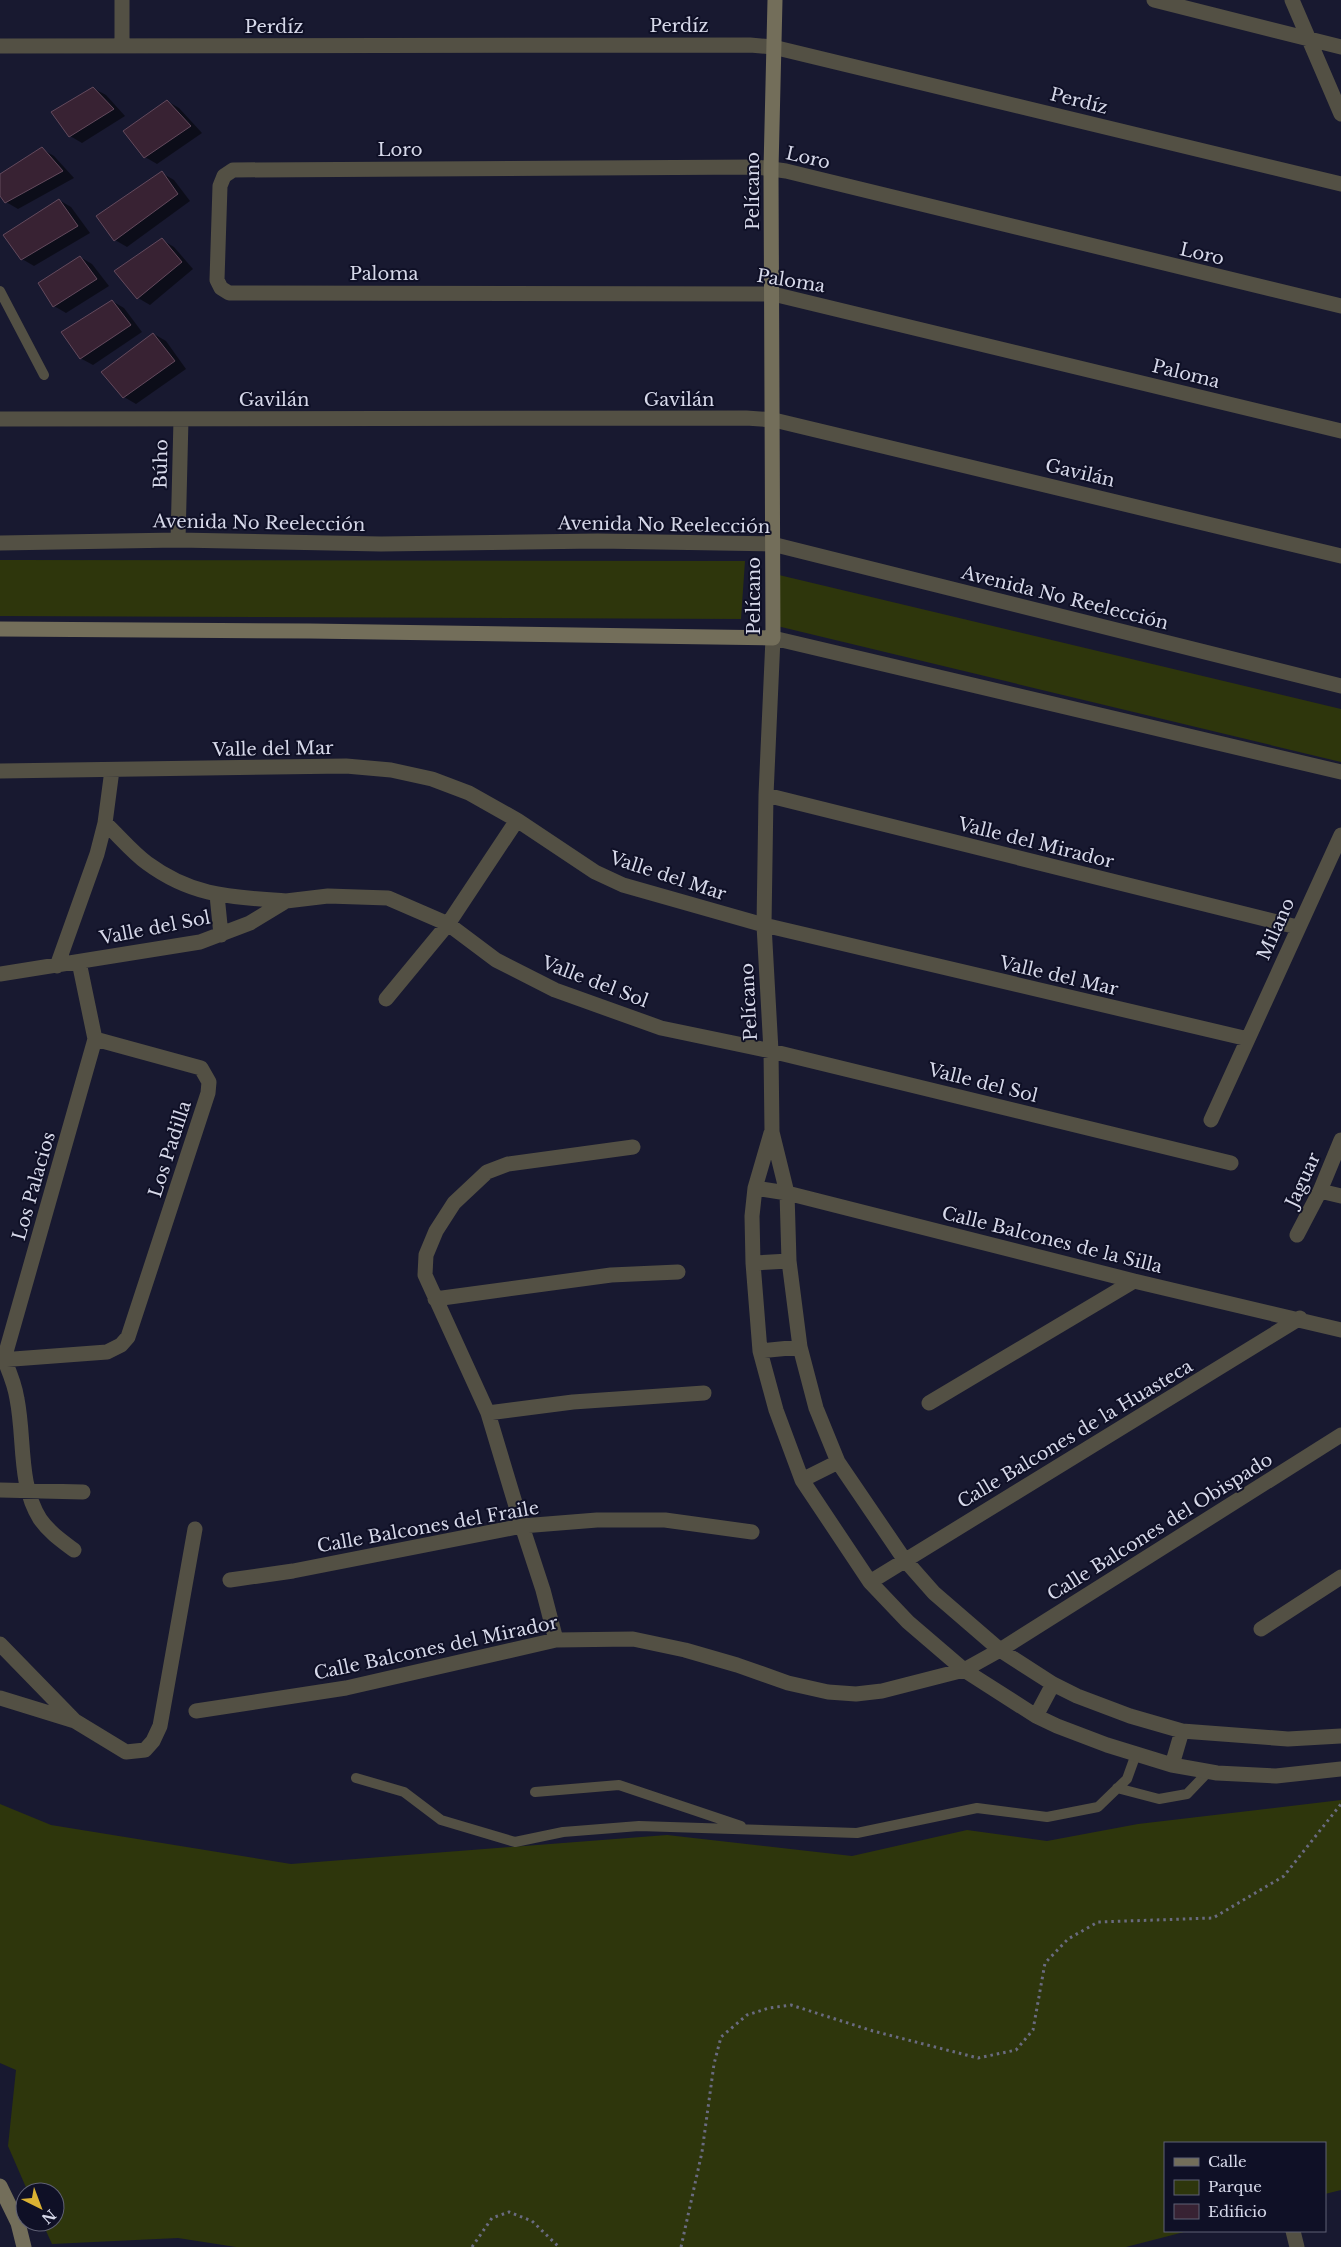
<svg xmlns="http://www.w3.org/2000/svg" width="1341" height="2247" font-family="'Libre Baskerville',serif">
<style>
.green{fill:#2e360c}
.shadow{fill:#0007}
.building{fill:#382233;stroke:#634a5d}
.lines{fill:none;stroke-linecap:round;stroke-linejoin:round}
.path{stroke:#6a6b80;stroke-width:3;stroke-dasharray:2.5 4;stroke-linecap:butt}
.lane{stroke:#535044;stroke-width:10}
.street{stroke:#535044;stroke-width:15}
.secondary{stroke:#736e5a;stroke-width:15}
.labels{text-anchor:middle;stroke-width:4;stroke-linejoin:round;paint-order:stroke}
.street-label{font-size:18px;fill:#d6d8e9;stroke:#0f1026}
</style>
<rect width="100%" height="100%" fill="#181930"/>
<!-- green -->
<path class="green" d="M0 560 745 561 741 619 0 616Z
M779 575 1341 709V762L777 626Z
M1341 1800V2190L1325 2194V2143H1165V2231H1188L1126 2247H236L178 2238 52 2244 42 2222H55V2192H28L8 2146 16 2070 0 2063V1804L51 1825 291 1864 667 1835 852 1856 967 1830 1047 1841 1138 1824Z"/>
<!-- shadow -->
<path class="shadow" d="M93 88 106 95 125 116 82 143 70 136Z
M167 101 179 108 202 133 157 164 145 157Z
M42 149 54 156 74 178 18 209 6 202 0 194V175Z
M162 173 174 180 190 201 127 247 115 240Z
M59 200 71 207 90 233 34 266 22 259Z
M162 240 174 247 193 269 150 305 138 298Z
M80 257 92 264 109 286 66 313 54 306Z
M112 301 124 308 142 332 93 365 80 358Z
M154 334 166 341 186 369 136 404 124 397Z"/>
<!-- building -->
<path class="building" d="M93 87 114 109 69 137 51 112Z
M167 100 191 126 144 158 123 131Z
M42 147 63 171 5 203 0 196V174Z
M162 171 178 194 114 241 96 216Z
M59 199 78 226 21 260 3 235Z
M162 238 182 262 137 299 114 271Z
M80 256 97 279 53 307 38 283Z
M112 300 131 325 80 359 61 332Z
M153 333 175 361 123 398 101 372Z"/>
<g class="lines">
<!-- path -->
<path class="path" d="M472 2247 492 2218 509 2212 532 2221 559 2247
M681 2247 702 2152 714 2064 721 2037 747 2015 769 2008 791 2005 873 2031 978 2058 1016 2050 1033 2030 1045 1963 1068 1939 1098 1922 1213 1918 1284 1876 1341 1804"/>
<!-- lane -->
<path class="lane" d="M0 291 44 375
M356 1778 404 1792 441 1820 515 1842 563 1832 639 1826 857 1833 977 1808 1047 1817 1098 1807 1127 1779 1136 1754
M1117 1788 1159 1799 1187 1794 1209 1771
M535 1792 619 1785 741 1826"/>
<!-- street -->
<path class="street" d="M122 0V46
M1154 0 1341 47
M1292 0 1341 114
M0 46 750 45 773 47 1341 184
M1341 306 786 171 757 167 233 170 224 176 220 186 217 280 221 288 229 293 773 294 1341 431
M0 419 746 418 774 420 1341 556
M178 540 181 419
M0 543 178 540 381 544 598 541 772 544 1341 686
M0 771 346 766 391 770 432 779 469 793 517 820 595 872 623 885 764 925 1248 1039
M1341 772 773 638 766 795 764 925 771 1051 772 1132 787 1193 789 1261 800 1347 816 1408 838 1462 904 1559 934 1593 1000 1650 1053 1684 1077 1696 1130 1716 1182 1731 1288 1739 1341 1736
M766 795 1297 927
M105 823C119 836 132 852 147 863 193 897 232 897 286 901
M217 895 221 935
M57 966 97 854 105 823 112 770
M0 974 200 942 250 923 286 901 328 896 388 898 448 924 496 960 555 990 661 1028 771 1051 1231 1163
M386 999 448 924 517 820
M1211 1120 1341 835
M771 1133 755 1188 752 1216 753 1263 760 1351 776 1410 802 1480 870 1582 908 1622 964 1670 1036 1716 1057 1726 1107 1745 1172 1765 1217 1773 1276 1776 1341 1769
M755 1188 787 1193 1134 1281 1341 1330
M1320 1191 1341 1196
M1297 1235 1320 1191 1341 1140
M753 1263 789 1261
M435 1299 611 1275 678 1272
M760 1351 800 1347
M0 1360 107 1352 121 1345 128 1337 208 1093 209 1082 201 1068 95 1039
M929 1403 1134 1281
M488 1413 573 1402 704 1393
M802 1480 838 1462
M0 1490 83 1492
M74 1550C62 1541 49 1532 40 1519 18 1484 25 1439 17 1399 15 1385 10 1373 4 1359L95 1039 79 962
M230 1580 293 1571 522 1526 597 1520H665L752 1532
M870 1582 1300 1318
M1261 1629 1341 1577
M556 1640 543 1590 522 1526 488 1413 425 1275 426 1255 436 1231 454 1203 487 1172 508 1164 633 1147
M0 1644 74 1720
M0 1698 75 1721 126 1752 145 1750 153 1741 160 1726 195 1529
M196 1711 346 1688 556 1640 633 1639 685 1650 737 1665 788 1683 828 1692 856 1694 882 1691 964 1670 1000 1650 1341 1435
M1036 1716 1053 1684
M1172 1765 1182 1731
M1293 2231 1297 2247"/>
<!-- secondary -->
<path class="secondary" d="M0 629 310 631 773 638 771 169 775 0
M0 2186 18 2223 24 2247"/>
</g>
<g class="labels">
<!-- street labels -->
<g class="street-label">
<text x="679" y="32">Perdíz</text>
<text x="274" y="33">Perdíz</text>
<text transform="translate(1079 101) rotate(14)" y="6">Perdíz</text>
<text x="400" y="156">Loro</text>
<text transform="translate(808 158) rotate(13)" y="6">Loro</text>
<text transform="translate(753 191) rotate(-90)" y="6">Pelícano</text>
<text transform="translate(1202 254) rotate(13)" y="6">Loro</text>
<text x="384" y="280">Paloma</text>
<text transform="translate(791 281) rotate(9)" y="6">Paloma</text>
<text transform="translate(1186 374) rotate(14)" y="6">Paloma</text>
<text x="274" y="406">Gavilán</text>
<text x="679" y="406">Gavilán</text>
<text transform="translate(161 464) rotate(-89)" y="6">Búho</text>
<text transform="translate(1080 473) rotate(13)" y="6">Gavilán</text>
<text transform="translate(259 523) rotate(1)" y="6">Avenida No Reelección</text>
<text transform="translate(664 525) rotate(1)" y="6">Avenida No Reelección</text>
<text transform="translate(754 596) rotate(-90)" y="6">Pelícano</text>
<text transform="translate(1065 598) rotate(14)" y="6">Avenida No Reelección</text>
<text transform="translate(273 749) rotate(-1)" y="6">Valle del Mar</text>
<text transform="translate(1036 843) rotate(14)" y="6">Valle del Mirador</text>
<text transform="translate(668 876) rotate(18)" y="6">Valle del Mar</text>
<text transform="translate(155 928) rotate(-11)" y="6">Valle del Sol</text>
<text transform="translate(1276 929) rotate(-66)" y="6">Milano</text>
<text transform="translate(1059 976) rotate(13)" y="6">Valle del Mar</text>
<text transform="translate(595 982) rotate(21)" y="6">Valle del Sol</text>
<text transform="translate(749 1002) rotate(-93)" y="6">Pelícano</text>
<text transform="translate(983 1083) rotate(14)" y="6">Valle del Sol</text>
<text transform="translate(170 1149) rotate(-72)" y="6">Los Padilla</text>
<text transform="translate(1303 1180) rotate(-65)" y="6">Jaguar</text>
<text transform="translate(34 1186) rotate(-74)" y="6">Los Palacios</text>
<text transform="translate(1052 1240) rotate(14)" y="6">Calle Balcones de la Silla</text>
<text transform="translate(1075 1434) rotate(-31)" y="6">Calle Balcones de la Huasteca</text>
<text transform="translate(428 1527) rotate(-10)" y="6">Calle Balcones del Fraile</text>
<text transform="translate(1160 1527) rotate(-32)" y="6">Calle Balcones del Obispado</text>
<text transform="translate(436 1648) rotate(-12)" y="6">Calle Balcones del Mirador</text>
</g>
</g>
<!-- legend -->
<rect x="1164" y="2142" width="162" height="90" fill="#0f1026" stroke="#5f6074"/>
<rect x="1174" y="2158" width="25" height="8" fill="#736e5a" stroke="#5f6074"/>
<text x="1208" y="2167" font-size="15" fill="#d6d8e9">Calle</text>
<rect x="1174" y="2180" width="25" height="15" fill="#2e360c" stroke="#5f6074"/>
<text x="1208" y="2192" font-size="15" fill="#d6d8e9">Parque</text>
<rect x="1174" y="2204" width="25" height="15" fill="#382233" stroke="#5f6074"/>
<text x="1208" y="2217" font-size="15" fill="#d6d8e9">Edificio</text>
<!-- north arrow -->
<g transform="translate(40 2207) rotate(138)"><circle r="24" fill="#0f1026" stroke="#5f6074"/>
<path d="M0-4L9 19L0 12L-9 19Z" fill="#dbb233"/>
<text y="-8" font-size="14" font-weight="bold" text-anchor="middle" fill="#d6d8e9">N</text>
</g>
</svg>
